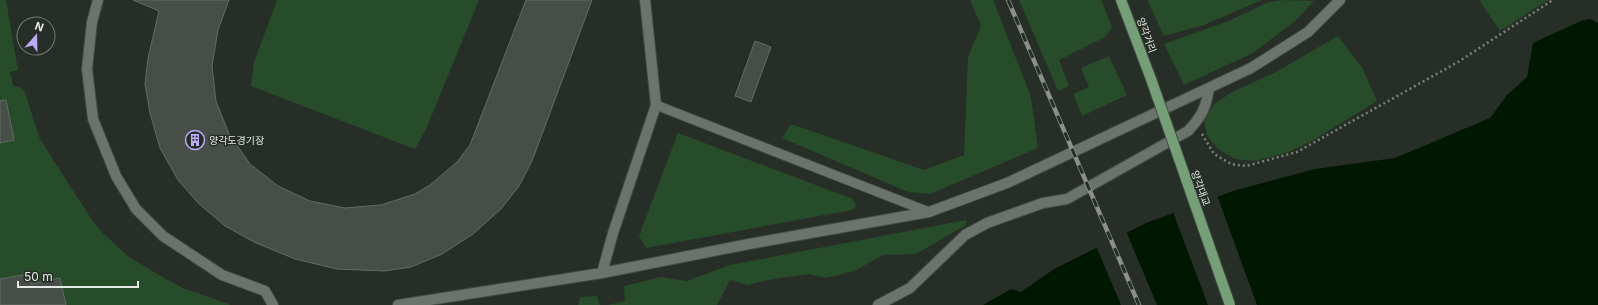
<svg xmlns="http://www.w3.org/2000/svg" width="1598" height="305" font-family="Inter,'Noto Sans KR',sans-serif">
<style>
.green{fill:#274c29}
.water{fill:#001800}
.pier{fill:#272e27}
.building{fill:#474e47;stroke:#646b64}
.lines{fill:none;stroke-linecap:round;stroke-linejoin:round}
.service-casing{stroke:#434943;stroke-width:11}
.minor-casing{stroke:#434943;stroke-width:12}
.primary-casing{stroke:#434943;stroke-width:12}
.path{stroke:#7c817c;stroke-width:2.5;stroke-dasharray:2 3;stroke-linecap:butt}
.service{stroke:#6c736c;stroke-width:9}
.minor{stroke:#6c736c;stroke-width:10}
.primary{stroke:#759f76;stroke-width:10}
.rail-casing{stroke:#8b908b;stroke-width:4.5}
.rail{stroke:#272e27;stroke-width:3;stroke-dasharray:9;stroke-linecap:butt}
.primary-bridge-casing{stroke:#434943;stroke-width:12;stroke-linecap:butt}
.primary-bridge{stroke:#759f76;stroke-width:10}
.labels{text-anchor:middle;stroke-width:3;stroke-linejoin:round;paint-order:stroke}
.street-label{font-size:10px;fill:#e5e9e5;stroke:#272e27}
.poi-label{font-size:10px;fill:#e5e9e5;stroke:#272e27;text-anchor:start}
</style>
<rect width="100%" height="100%" fill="#272e27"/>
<!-- green -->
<path class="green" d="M0 0H6L18 70 10 72 13 85 23 89 25 93 40 139 92 220 104 234 129 257 164 278 183 288 231 305H0Z
M277 0H479L427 127 415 149 251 86 254 62Z
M970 0H993L1031 97 1038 148 930 194 908 192 782 138 791 124 924 170 964 155 968 57 981 26Z
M1019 0H1101L1112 27 1105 37 1059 60 1069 86 1058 91Z
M1147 0H1262L1204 25 1164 36Z
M1285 0 1314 1 1295 21 1253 53 1184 85 1164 44 1231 20 1268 2Z
M1479 0H1548L1500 31Z
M1338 36 1363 69 1377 101 1312 141 1289 152 1255 161 1235 159 1218 149 1207 136 1204 120 1213 105 1232 92 1276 72Z
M1109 56 1127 95 1082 116 1073 94 1089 87 1081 68Z
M678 133 853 199 856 206 852 210 646 248 639 236Z
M966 220V225L916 254 883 255 854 271 826 278 809 274 773 279 747 285 730 280 717 305H608L625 301 624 286 661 277 687 281 730 265Z
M597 296 600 305H578L580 297Z"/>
<!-- water -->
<path class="water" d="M1590 19 1598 23V305H983L1011 289 1021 292 1054 269 1146 223 1236 190 1315 169 1395 158 1490 118 1507 95 1527 77 1533 43 1581 21Z"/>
<!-- pier -->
<path class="pier" d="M1217 195 1257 305H1208L1177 223 1173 211Z
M1126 231 1157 305H1121L1096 246Z"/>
<!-- building -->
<path class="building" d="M133 0H229L218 30 212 66 216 101 229 134 250 164 278 186 310 201 345 208 381 205 415 194 430 185 457 162 470 145 526 0H592L532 161 519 186 501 209 473 234 442 254 411 267 384 271 337 269 295 259 254 242 225 226 198 203 178 180 160 148 150 113 145 84 148 58 159 11Z
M755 41 771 47 751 102 735 96Z
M6 100 14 140 0 143V101Z
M29 274 31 284 60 278 66 305H0V279Z"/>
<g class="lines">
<!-- service casing -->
<g class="service-casing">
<path id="service" d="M656 105 929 212"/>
</g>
<!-- minor casing -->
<g class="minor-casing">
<path id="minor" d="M98 0 92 22 87 69 93 119 116 176 136 209 163 236 222 275 265 291 273 305
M602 273 613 233 656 105 645 0
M398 305 602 273 749 244 929 212 1007 183 1251 68 1308 32 1340 0
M878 305 910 288 965 235 987 223 1043 203 1067 199 1188 131C1202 116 1206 108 1209 88"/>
</g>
<!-- primary casing -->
<g class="primary-casing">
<path id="primary" d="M1121 0 1151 79"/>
</g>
<!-- path -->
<path class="path" d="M1202 134 1214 154 1231 164 1246 166 1297 152 1458 62 1553 0"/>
<!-- service -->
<use href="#service" class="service"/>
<!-- minor -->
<use href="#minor" class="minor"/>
<!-- primary -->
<use href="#primary" class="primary"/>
<!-- rail casing -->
<g class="rail-casing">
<path id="rail" d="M1008 0 1139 305"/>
</g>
<!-- rail -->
<use href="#rail" class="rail"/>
<!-- primary-bridge casing -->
<g class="primary-bridge-casing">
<path id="primary-bridge" d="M1151 79 1230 305"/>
</g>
<!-- primary-bridge -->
<use href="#primary-bridge" class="primary-bridge"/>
</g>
<!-- icons -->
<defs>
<g id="building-ring" transform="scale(1)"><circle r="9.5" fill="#272e27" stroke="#bcaaf6" stroke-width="1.5"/><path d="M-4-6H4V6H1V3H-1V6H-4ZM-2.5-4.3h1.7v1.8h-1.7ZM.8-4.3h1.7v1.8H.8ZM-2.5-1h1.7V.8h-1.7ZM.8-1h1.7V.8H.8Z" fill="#bcaaf6"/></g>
</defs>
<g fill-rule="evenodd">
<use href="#building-ring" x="195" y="140"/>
</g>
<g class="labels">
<!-- street labels -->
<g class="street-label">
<text transform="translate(1147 35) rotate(69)" y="4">양각거리</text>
<text transform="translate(1201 188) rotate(70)" y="4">양각대교</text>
</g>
<!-- poi labels -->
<g class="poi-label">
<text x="209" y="144">양각도경기장</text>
</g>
</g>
<!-- north arrow -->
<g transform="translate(36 36) rotate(20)"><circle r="19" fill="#272e27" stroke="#737973"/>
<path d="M0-3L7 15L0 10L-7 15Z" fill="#bcaaf6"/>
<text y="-6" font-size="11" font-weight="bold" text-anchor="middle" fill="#e5e9e5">N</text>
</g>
<!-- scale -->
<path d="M18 281v6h120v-6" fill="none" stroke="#e5e9e5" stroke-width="2"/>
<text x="24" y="281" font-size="12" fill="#e5e9e5" stroke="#272e27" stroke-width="3" paint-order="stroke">50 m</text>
</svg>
